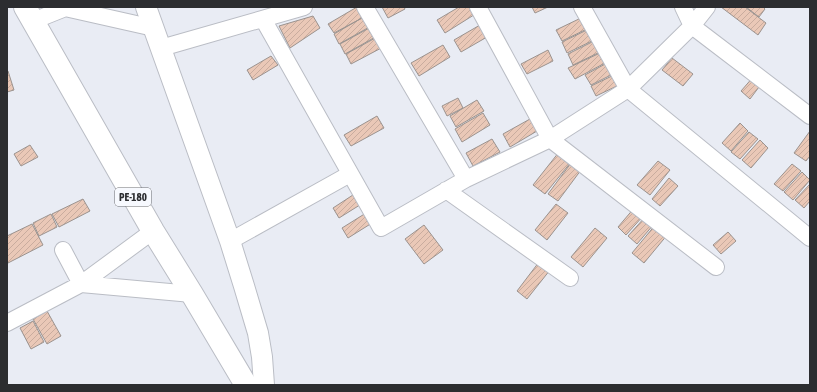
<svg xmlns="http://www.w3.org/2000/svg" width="817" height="392" font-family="'Asap Condensed',sans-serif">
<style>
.building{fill:url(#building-hatch);stroke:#9b938f}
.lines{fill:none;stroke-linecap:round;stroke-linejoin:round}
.minor-casing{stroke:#babdc5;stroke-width:18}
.tertiary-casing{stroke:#babdc5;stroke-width:22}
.primary-casing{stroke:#babdc5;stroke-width:24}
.minor{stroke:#fff;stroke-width:16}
.tertiary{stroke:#fff;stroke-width:20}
.primary{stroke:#fff;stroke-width:22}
.labels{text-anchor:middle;stroke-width:4;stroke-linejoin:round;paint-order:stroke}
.shield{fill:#f7f9fe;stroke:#696a6e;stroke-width:1}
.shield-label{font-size:11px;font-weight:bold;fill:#2c2d30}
</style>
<defs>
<pattern id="building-hatch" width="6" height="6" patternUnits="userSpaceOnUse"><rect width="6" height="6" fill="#eac8b7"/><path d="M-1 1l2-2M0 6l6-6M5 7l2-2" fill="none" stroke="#c9ac9e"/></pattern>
</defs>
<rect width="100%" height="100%" fill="#e9ecf4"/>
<!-- building -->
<path class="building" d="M357 7 364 17 334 33 328 24Z
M382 7H404L405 9 388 18Z
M459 7H473L477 13 445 33 437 20Z
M532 7H548L535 13Z
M721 7H745L766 23 758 35Z
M746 7H763L765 9 759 17Z
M367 15 373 25 339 44 334 34Z
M313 16 320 28 290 48 279 26Z
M583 17 589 28 562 41 556 30Z
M480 25 487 37 461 52 454 40Z
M373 26 379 35 345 54 340 44Z
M589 29 594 40 567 53 562 42Z
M379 36 385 46 351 64 346 54Z
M594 41 600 52 573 65 568 54Z
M443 45 450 57 419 76 411 63Z
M548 50 553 61 527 74 521 64Z
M600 53 605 63 575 79 568 68Z
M271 56 278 65 253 80 247 70Z
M672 58 693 74 683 86 662 70Z
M607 63 613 74 591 85 585 75Z
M8 71 14 90 7 92V72Z
M614 75 619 85 596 96 591 86Z
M754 76 762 83 750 99 741 91Z
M458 98 463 108 447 116 442 106Z
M477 100 484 111 456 127 450 116Z
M483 113 490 125 462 142 455 129Z
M377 116 384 128 351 146 344 135Z
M530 119 537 131 510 147 503 134Z
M740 123 748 131 731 151 722 143Z
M810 131V156L806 161 794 153Z
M749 132 758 139 740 159 731 152Z
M492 139 500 152 473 166 466 153Z
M760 140 768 148 751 168 742 160Z
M30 145 38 157 21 166 14 154Z
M559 152 571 162 545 194 533 185Z
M658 161 670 170 650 195 637 185Z
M571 163 581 170 558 201 548 194Z
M792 164 801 171 783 191 774 184Z
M802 172 810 180 793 200 784 192Z
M669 178 678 186 660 206 652 199Z
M810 184V201L804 208 795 200Z
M356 193 363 203 339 218 333 208Z
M83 199 90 211 59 227 52 214Z
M556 204 568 213 547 240 535 230Z
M635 207 644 215 626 235 618 227Z
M366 213 372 223 348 238 342 228Z
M51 214 57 227 39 236 33 223Z
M646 216 654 224 637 244 628 236Z
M32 224 43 245 8 263 7 260V236Z
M656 224 668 234 644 263 632 253Z
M424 225 443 250 424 264 405 239Z
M595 228 607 238 583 267 571 257Z
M728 232 736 241 721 254 713 245Z
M539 262 550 270 527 299 517 291Z
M47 311 61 336 47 344 33 319Z
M33 321 44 342 31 349 20 328Z"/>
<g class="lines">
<!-- minor casing -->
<g class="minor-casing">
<path id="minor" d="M365 7 466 179
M478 7 550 139 716 267
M582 7 628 89 810 238
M683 7 692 26 810 116
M65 8 154 28
M263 19 381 228 466 179 550 139 628 89 692 26 707 7
M33 21 68 7
M161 48 304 7
M446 190 570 278
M230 241 350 174
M63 250 81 284 192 294
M7 323 81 284 153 231"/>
</g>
<!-- tertiary casing -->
<g class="tertiary-casing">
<path id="tertiary" d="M146 7 230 241 244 286 258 333 262 357 264 385"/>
</g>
<!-- primary casing -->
<g class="primary-casing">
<path id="primary" d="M25 7 153 231 192 294 246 385"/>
</g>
<!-- minor -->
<use href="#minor" class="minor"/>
<!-- tertiary -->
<use href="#tertiary" class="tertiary"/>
<!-- primary -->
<use href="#primary" class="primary"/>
</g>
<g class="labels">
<!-- shield labels -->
<rect class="shield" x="115" y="188" width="36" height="18" rx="3"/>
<g class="shield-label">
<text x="133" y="201">PE-180</text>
</g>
</g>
<!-- border -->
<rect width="817" height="392" fill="none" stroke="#2c2d30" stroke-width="16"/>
</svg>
